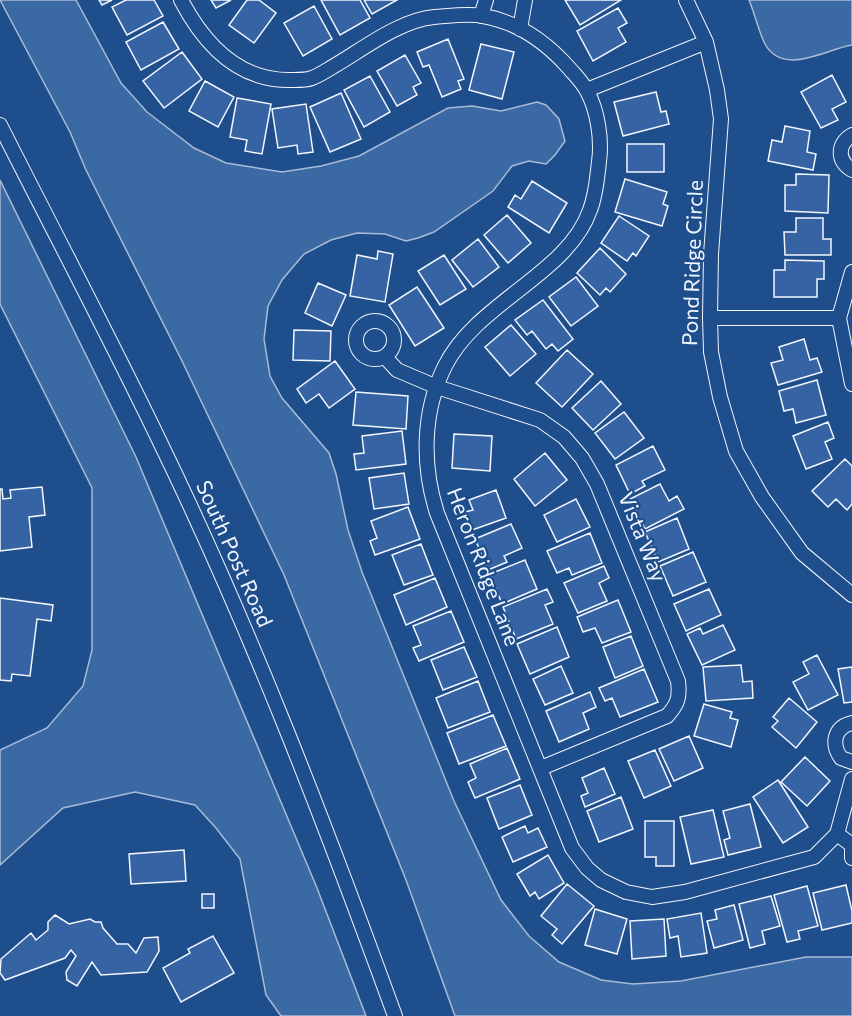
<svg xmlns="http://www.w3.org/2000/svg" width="852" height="1016" font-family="Commissioner,sans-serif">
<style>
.water{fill:#3b69a3;stroke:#a8bbd7;stroke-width:1.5}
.building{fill:#3563a3;stroke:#f2f6ff;stroke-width:1.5}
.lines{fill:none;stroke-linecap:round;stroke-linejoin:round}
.minor-casing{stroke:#f2f6ff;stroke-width:16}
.minor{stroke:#1f4e8c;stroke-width:14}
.labels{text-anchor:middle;stroke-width:4.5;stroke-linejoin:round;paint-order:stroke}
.street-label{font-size:21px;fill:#f2f6ff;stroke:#1f4e8c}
</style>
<rect width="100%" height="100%" fill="#1f4e8c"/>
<!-- water -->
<path class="water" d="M0 0H76L121 83 147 112 194 148 226 163 282 172 321 166 359 156 448 108 472 106 501 111 537 102 546 105 559 119 565 141 555 155 546 164 529 161 512 166 493 191 434 232 418 238 406 241 385 234 357 233 331 240 304 254 282 280 268 306 264 339 270 376 282 398 329 453 336 474 348 530 362 572 454 801 501 900 529 936 559 962 601 980 633 984 681 981 806 957H852V1016H455L406 880 284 575 182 361 86 170 70 132Z
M749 0H852V45C826 49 783 77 765 44 758 30 755 14 749 0Z
M0 180 136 457 317 888 366 1016H281L266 995 240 859 216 828 195 805 135 792 63 808 0 865V750L47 728 83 686 92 650V488L0 304Z"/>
<!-- building -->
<path class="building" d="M99 0H112L102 5Z
M126 0H154L163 16 127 35 112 7Z
M211 0H231L216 8Z
M247 0H259L276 13 254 43 229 25Z
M321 0H360L370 18 340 35Z
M364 0H397L372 14Z
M565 0H621L580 25Z
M314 6 332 39 303 56 284 23Z
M618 8 627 23 618 28 626 42 593 61 577 31Z
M163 22 179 49 141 70 126 42Z
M448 39 464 79 458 81 461 89 442 97 429 65 423 67 417 52Z
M481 44 514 52 502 99 469 90Z
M182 52 202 79 164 108 143 81Z
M405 55 421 83 413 87 417 95 397 106 377 71Z
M832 75 846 102 832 109 838 120 821 128 801 92Z
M370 76 390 112 364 127 344 90Z
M205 81 234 97 218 127 189 111Z
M656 92 661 112 666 111 669 124 623 136 614 102Z
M341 93 361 139 330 152 310 107Z
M237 98 271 104 262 154 245 151 247 140 230 137Z
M306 104 313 152 298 154 297 145 278 148 272 109Z
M785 126 810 131 807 152 816 154 813 170 768 161 772 140 782 142Z
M627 144H664V172H627Z
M796 174 829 175 828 213 785 211V185H796Z
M625 179 667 192 663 204 668 206 662 226 615 212Z
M532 181 567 203 549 233 508 207 515 195 521 199Z
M507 215 531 243 508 263 484 235Z
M619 216 649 236 636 256 633 253 627 261 601 243Z
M796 218H823V239H831V255H785L784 232H796Z
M478 239 499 267 473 287 452 260Z
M600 248 626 274 610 292 606 288 600 295 577 273Z
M378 251 393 254 385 302 350 296 357 255 377 259Z
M444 255 466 289 440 305 418 271Z
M785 260 824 261V279H817V297H774V270H785Z
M576 277 598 306 571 326 549 297Z
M318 283 346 295 332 326 305 313Z
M417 287 444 328 415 346 389 305Z
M543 300 573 339 558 351 552 344 546 349 532 331 527 335 515 320Z
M511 325 536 354 510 376 485 347Z
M294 330 331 331 330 361 293 360Z
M804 339 810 360 817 358 822 372 778 385 771 363 783 360 779 347Z
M567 350 593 374 562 407 536 383Z
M335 361 355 389 329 408 319 394 306 403 297 389Z
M817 380 826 415 796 423 793 409 784 411 779 391Z
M601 381 621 404 593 430 572 408Z
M356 392 408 396 406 429 353 425Z
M624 412 644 438 615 459 595 433Z
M828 422 834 438 825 442 832 459 806 469 793 436Z
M402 431 406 464 356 470 354 454 364 453 362 436Z
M454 434 492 436 490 471 452 468Z
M653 446 665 470 642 481 645 486 630 494 616 465Z
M545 453 567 480 535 506 514 479Z
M845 459 852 466V504L847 510 836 499 828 507 812 491Z
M404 473 409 504 374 509 369 478Z
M660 484 669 501 677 496 684 509 645 529 630 499Z
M42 487 45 515 29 517 32 547 0 551V489H2L3 499 11 498 10 490Z
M496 490 506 518 472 530 465 512 473 510 469 500Z
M576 499 590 527 557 542 544 515Z
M408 507 420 539 375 555 370 541 377 538 371 521Z
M677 518 689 549 658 562 645 532Z
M511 524 522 548 504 556 507 562 488 570 475 539Z
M590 533 602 563 572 575 569 568 557 573 547 551Z
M421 544 433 575 404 585 392 555Z
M693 552 706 582 673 596 660 566Z
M525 560 537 589 502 604 490 574Z
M604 566 609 578 599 583 607 601 578 613 564 583Z
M435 578 447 607 406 625 394 595Z
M547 589 553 602 545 605 553 624 516 639 503 607Z
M709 589 721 615 686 631 674 604Z
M0 598 53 605 51 621 37 619 30 676 12 674 11 681 0 680Z
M618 600 631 632 602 643 595 628 583 632 577 617Z
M451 611 464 642 419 661 413 648 421 645 413 626Z
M723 625 735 650 702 665 687 634 700 628 703 634Z
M557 627 569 657 530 674 517 644Z
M631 636 643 666 615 678 603 647Z
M464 647 477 677 443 690 431 660Z
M817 655 838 695 808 710 793 682 809 674 803 662Z
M741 665 743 682 752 681 753 698 706 701 703 667Z
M561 666 573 693 545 705 533 679Z
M852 667V702L844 703 838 669Z
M644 669 658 702 620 717 612 698 605 701 599 688Z
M478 681 490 712 448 728 436 698Z
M590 692 596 707 583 713 589 729 559 742 546 711Z
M789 698 817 722 796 748 772 727 778 721 773 717Z
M704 704 732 712 730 718 738 720 731 747 694 736Z
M493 715 506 746 459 764 447 733Z
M689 736 703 768 674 781 659 749Z
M507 748 520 779 475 798 468 782 476 778 470 764Z
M655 750 671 786 644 798 628 761Z
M805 757 830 781 807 806 781 782Z
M604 768 615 794 585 807 581 796 588 793 582 778Z
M778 780 808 827 783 843 753 797Z
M520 785 532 815 499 829 487 798Z
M621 797 633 829 599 842 587 811Z
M750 804 761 847 728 855 724 840 730 838 723 811Z
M713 810 724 857 691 864 680 817Z
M645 821H674V866H656V857H645Z
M525 826 528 833 538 828 547 847 513 862 502 837Z
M184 850 186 881 131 884 129 854Z
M548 855 564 883 539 899 535 892 530 896 517 874Z
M567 884 594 906 562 944 552 935 557 929 541 916Z
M846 885 852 911V923L822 930 813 893Z
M807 886 818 926 798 931 800 939 787 942 774 895Z
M202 894H214V908H202Z
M771 896 780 926 762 931 765 944 750 948 739 904Z
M734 905 743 940 714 948 707 921 717 919 715 910Z
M595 909 627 919 617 954 585 945Z
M701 913 707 953 681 957 678 936 670 938 667 919Z
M55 915 69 924 90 919 95 922H101L103 928 117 944H128L136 953 144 938 158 937 159 951 147 972 101 975 92 962 77 986 67 980 66 972 76 956 71 950 65 958 5 980 0 973 1 959 31 933 36 940 48 930V922Z
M664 919 666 956 632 959 630 921Z
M213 936 234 973 181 1002 163 968 190 953 188 949Z"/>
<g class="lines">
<!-- minor casing -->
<g class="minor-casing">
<path id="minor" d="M181 0C204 44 239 82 293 80 299 80 307 80 312 78 320 75 327 70 334 66 363 49 400 20 434 17 449 16 468 13 483 16 518 22 546 42 569 68 575 75 583 83 587 91 598 111 602 140 599 162 597 178 596 195 590 210 568 274 477 302 445 366 422 412 422 466 437 513L572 848 587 868 601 880 626 892 652 897 685 892 814 857 837 834 852 779
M686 0 706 42 717 90 721 119 711 254 710 318 711 352 720 397 736 451 762 497 802 553 852 595
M481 16 486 0
M520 29 525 0
M587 90 706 42
M0 125C53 230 108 334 159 440 250 627 324 821 395 1016
M852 135C837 144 837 161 852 170
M852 272 839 318 852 384
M710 318H839
M356 340a19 19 0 1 1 38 0a19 19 0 1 1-38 0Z
M385 357 397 370 437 387 540 420 564 437 582 458 597 484 678 681C680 697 678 704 667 716L541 768
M852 723C834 727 831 744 841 758L852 762
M837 834 852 845
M852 847V858"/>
</g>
<!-- minor -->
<use href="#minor" class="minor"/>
</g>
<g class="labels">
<!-- street labels -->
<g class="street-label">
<text transform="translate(693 263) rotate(-88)" y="7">Pond Ridge Circle</text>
<text transform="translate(642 537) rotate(68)" y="7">Vista Way</text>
<text transform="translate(234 554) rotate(66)" y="7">South Post Road</text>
<text transform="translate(483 567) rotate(69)" y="7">Heron Ridge Lane</text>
</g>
</g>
</svg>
